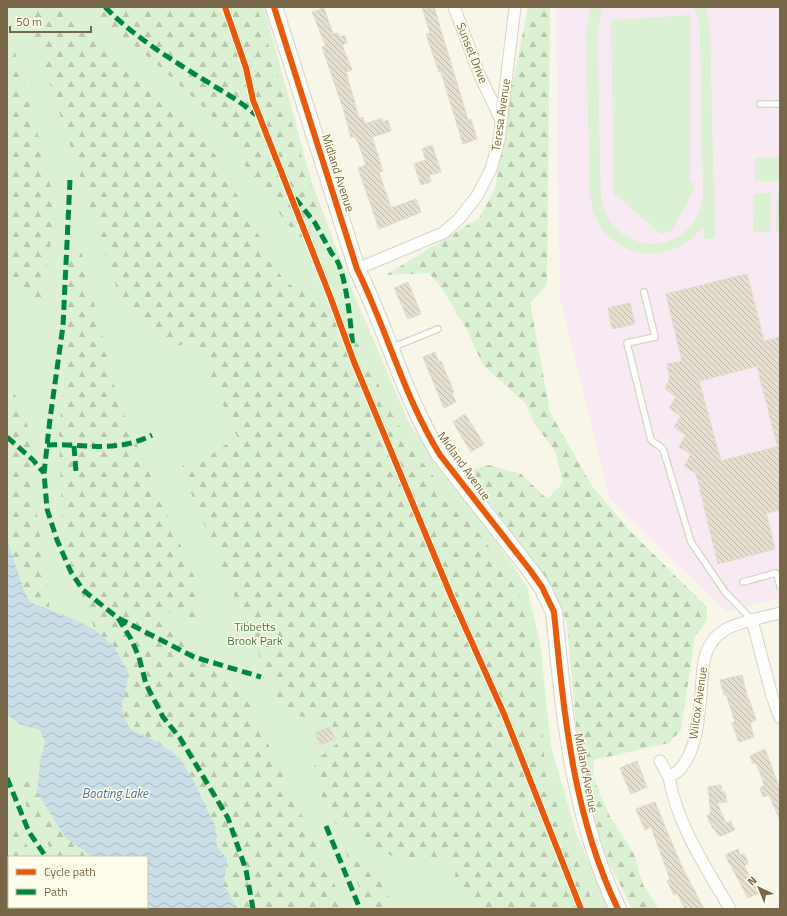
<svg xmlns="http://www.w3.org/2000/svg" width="787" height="916" font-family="'Titillium Web',sans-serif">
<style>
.education{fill:#f8eaf2}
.green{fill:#dcf0d3;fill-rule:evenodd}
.forest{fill:url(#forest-firs)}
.water{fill:url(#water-waves)}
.building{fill:url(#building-back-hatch);stroke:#e0dbcb}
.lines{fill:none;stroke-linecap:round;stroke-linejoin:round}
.lane-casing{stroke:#d6d3c7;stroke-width:8}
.street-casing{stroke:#d6d3c7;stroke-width:13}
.secondary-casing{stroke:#d7d3c7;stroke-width:18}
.lane{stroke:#fefefc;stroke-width:5.5}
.street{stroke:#fefefc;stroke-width:11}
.secondary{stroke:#fefefc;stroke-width:16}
.quiet{stroke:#00873e;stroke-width:5;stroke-dasharray:10 5;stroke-linecap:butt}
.cycleway-casing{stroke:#fffdeb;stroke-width:8}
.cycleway{stroke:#e8590c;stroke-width:6}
.labels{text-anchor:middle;stroke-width:3;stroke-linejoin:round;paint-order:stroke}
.street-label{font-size:12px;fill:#776648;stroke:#fffdeb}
.park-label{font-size:12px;fill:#407e3f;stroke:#fffdeb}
.water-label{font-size:13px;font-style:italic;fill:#4879a2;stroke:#fffdeb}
</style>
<defs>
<pattern id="forest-firs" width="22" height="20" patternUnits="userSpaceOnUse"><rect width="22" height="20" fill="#dcf0d3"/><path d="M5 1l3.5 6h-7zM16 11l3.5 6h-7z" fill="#b7c6ad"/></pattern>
<pattern id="water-waves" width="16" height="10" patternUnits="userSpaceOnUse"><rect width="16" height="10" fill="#cadee8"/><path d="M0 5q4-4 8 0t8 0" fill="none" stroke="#a9b8be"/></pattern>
<pattern id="building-back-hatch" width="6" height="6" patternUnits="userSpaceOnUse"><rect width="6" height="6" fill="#e4dfd0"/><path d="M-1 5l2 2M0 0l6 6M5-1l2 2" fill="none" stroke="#beb9ab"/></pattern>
</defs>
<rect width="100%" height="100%" fill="#f7f6e9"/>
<!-- education -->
<path class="education" d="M556 7H780V598L727 612 610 499 560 297Z"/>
<!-- green -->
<path class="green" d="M7 7H264L311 180 353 292 410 425 506 555 527 587 540 643 551 746 576 833 610 909H7ZM9 857H147V907H9Z
M591 7H603L597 31 601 200C615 257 688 259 703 201L700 30 699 22 694 7H705L710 30 715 238 704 239V226C666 274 595 256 590 194L586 32Z
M690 15V180L695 187 672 231 661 234 619 198 621 195H614L611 20Z
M755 158H780V181H755Z
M754 193H771L770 232H753Z
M777 194H780V232H776Z"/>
<!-- forest -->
<path class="forest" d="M39 7 57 8 168 104 214 153 281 276 293 287 322 299 360 347 408 444 513 577 534 639 546 776 595 909H473L455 876 457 864 429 856 404 863 332 821 314 777 315 761 339 742 331 722 299 716 280 704 181 469 186 459 212 454 237 437 200 352 192 342 173 347 137 316 118 292 30 23Z
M87 7H257L319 214 306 206 316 244 299 238 268 199 245 165 229 134 197 101 153 61Z
M528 7H550L547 285 530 303 550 412 592 486 632 533 707 607V621L695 636 681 730 669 743 594 760 593 776 609 815 634 854 643 885 659 909H632L596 836 579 759 567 624 552 586 466 471 489 465 521 474 547 499 563 483 555 451 534 423 526 404 483 365 466 328 443 290 429 273 386 275 479 218 495 189 506 118Z
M7 23 45 160 56 213 39 311 7 282Z
M82 253 118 401 197 583 199 619 163 611 175 630 218 674 248 701 346 909H238L224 886 227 858 217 847 215 826 158 742 131 730 124 718 122 704 129 674 114 647 95 630 72 568 62 515 59 438 65 360V257Z
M7 375 29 429 31 468 50 611 30 602 24 592 8 544Z
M20 765 66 838 93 857H57L33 824 18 784Z
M7 811 34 857H9V907H59L60 909H7Z
M346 852C379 858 383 882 393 909H367Z"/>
<!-- water -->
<path class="water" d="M7 540 24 591 30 602 73 619 95 630 114 647 129 674 122 704 124 718 131 730 158 742 180 759 192 778 215 826 217 847 227 858 224 886 238 909H115L114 907H147V857H93L66 838 37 792 40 762 45 742 40 730 19 724 7 714Z"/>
<!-- building -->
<path class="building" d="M422 7H434L468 120 471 119 477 139 463 144 441 72H439L426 34 430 33Z
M324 8 333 34 338 33 340 37 345 35 347 43 342 45 352 70 346 72 359 118 363 117 365 124 382 118 383 122 388 120 391 131 372 137 383 171 379 172 391 208 416 199 421 212 379 229 358 168 366 165 358 142 354 136 351 138 344 111 322 47 326 46 312 12Z
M432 145 441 172 429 175 431 182 421 185 414 164 426 160 422 149Z
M747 274 764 341 780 337V444L777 445 757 366 699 381 721 461 780 446V510L766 513 775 549 718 564 696 473 684 466 691 454 679 447 686 435 674 427 681 416 669 408 676 397 665 389 670 378 667 364 682 361 666 294Z
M408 282 421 314 408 319 394 288Z
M630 303 635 324 612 329 608 308Z
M435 352 439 362 441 361 454 392 452 393 456 402 444 408 423 357Z
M465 414 484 444 471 452 453 422Z
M742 675 748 700 749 699 756 720 750 723 754 737 739 742 732 723 735 722 726 694 724 695 720 680Z
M330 727 335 739 320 745 315 733Z
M765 749 780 789V820L769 795 763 797 760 788 764 786 762 778 756 763 753 764 750 756Z
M637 761 647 787 631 794 620 768Z
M721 785 722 792H725L727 802 717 803 726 823 731 821 735 830 721 836 718 835 714 828 713 829 707 816 711 813 708 787Z
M655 802 681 865 704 909H685L677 893 674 895 667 881 670 879 651 827 645 830 636 809Z
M738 849 740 855 744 854 748 863 744 866 759 893 748 898 725 855Z"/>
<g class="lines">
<!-- lane casing -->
<g class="lane-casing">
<path id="lane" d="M760 104H780
M644 292 655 337 627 343 651 440 663 449 691 542 725 592 752 620
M391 348 438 329
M743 582 776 573 780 586"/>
</g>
<!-- street casing -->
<g class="street-casing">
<path id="street" d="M454 7 480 76 501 120
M357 269 443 233 459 219 477 196 491 169 499 140 515 7
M752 620 772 696 780 718
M660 761 669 777
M730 909C706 867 677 825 669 777 673 774 679 772 681 768 695 751 698 725 700 704 704 678 697 647 725 630 737 622 765 617 780 613"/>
</g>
<!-- secondary casing -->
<g class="secondary-casing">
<path id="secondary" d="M274 7 357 269C387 330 404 397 440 455L530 570 542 587 554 612C564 714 573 816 618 909"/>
</g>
<!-- lane -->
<use href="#lane" class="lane"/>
<!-- street -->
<use href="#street" class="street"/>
<!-- secondary -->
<use href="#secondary" class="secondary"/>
<!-- quiet -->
<path class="quiet" d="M105 7C132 35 167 57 201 78 220 90 239 100 256 115
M70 180 63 326 50 419 44 473 47 509 57 540 71 572 83 590 118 618 194 657 261 677
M295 198 315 223 332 254C346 264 351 329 353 348
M7 437 33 460 44 473
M47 445C85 443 115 454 152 435
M74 446 76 472
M118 618 131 639 139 657 146 684 163 717 180 738 228 818 246 870 253 909
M7 778 29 832 46 857
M326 826 360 909
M76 907 77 909"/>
<!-- cycleway casing -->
<g class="cycleway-casing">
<path id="cycleway" d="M225 7 246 68 253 100 330 296 354 362 452 598 504 714 581 909
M274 7 357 269C387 330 404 397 440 455L530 570 542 587 554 612C564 714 573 816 618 909"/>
</g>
<!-- cycleway -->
<use href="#cycleway" class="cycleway"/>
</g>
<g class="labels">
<!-- street labels -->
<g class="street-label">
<text transform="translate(472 53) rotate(68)" y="4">Sunset Drive</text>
<text transform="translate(501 115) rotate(-82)" y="4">Teresa Avenue</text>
<text transform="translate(338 173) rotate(72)" y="4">Midland Avenue</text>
<text transform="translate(464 466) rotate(54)" y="4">Midland Avenue</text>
<text transform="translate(698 703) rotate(-82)" y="4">Wilcox Avenue</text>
<text transform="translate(586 773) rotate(79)" y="4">Midland Avenue</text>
</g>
<!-- park labels -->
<g class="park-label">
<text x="255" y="631">Tibbetts<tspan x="255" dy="14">Brook Park</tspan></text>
</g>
<!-- water labels -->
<g class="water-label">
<text x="115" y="798">Boating Lake</text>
</g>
</g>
<!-- border -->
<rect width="787" height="916" fill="none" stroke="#776648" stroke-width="16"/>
<!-- legend -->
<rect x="8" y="856" width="140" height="52" fill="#fffdeb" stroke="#c9c1aa"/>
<rect x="16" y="869" width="20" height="6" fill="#e8590c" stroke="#c9c1aa"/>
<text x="44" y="876" font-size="12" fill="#776648">Cycle path</text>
<rect x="16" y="889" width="20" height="6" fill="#00873e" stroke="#c9c1aa"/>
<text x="44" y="896" font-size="12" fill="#776648">Path</text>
<!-- north arrow -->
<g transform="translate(759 888) rotate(316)" stroke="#fffdeb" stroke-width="3" paint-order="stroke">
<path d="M0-3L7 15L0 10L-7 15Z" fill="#776648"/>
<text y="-6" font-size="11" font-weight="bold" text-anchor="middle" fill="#776648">N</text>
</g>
<!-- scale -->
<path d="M10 26v6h81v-6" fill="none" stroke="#776648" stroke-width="2"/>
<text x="16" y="26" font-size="12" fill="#776648" stroke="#fffdeb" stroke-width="3" paint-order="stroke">50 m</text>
</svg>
